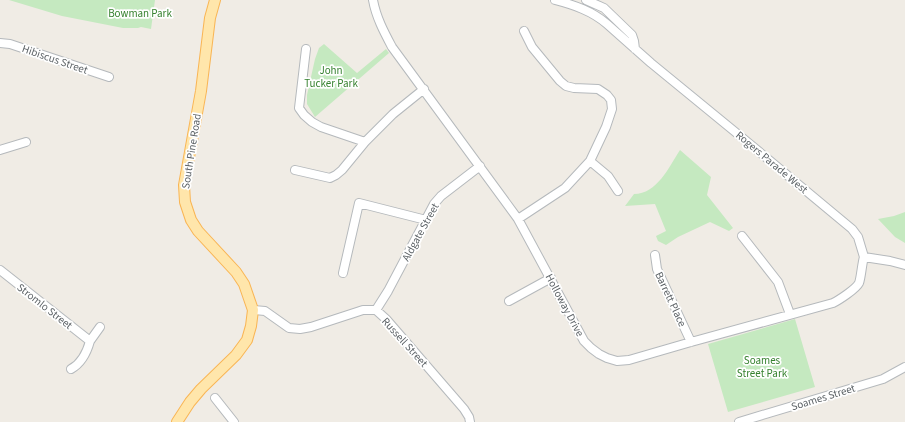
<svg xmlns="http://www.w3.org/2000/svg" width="905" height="422" font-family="'Source Sans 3',sans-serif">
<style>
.green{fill:#c5e9c0}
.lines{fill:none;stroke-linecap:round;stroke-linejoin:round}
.minor-casing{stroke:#b5b9bc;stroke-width:10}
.major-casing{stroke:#f9b554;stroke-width:12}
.minor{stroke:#fff;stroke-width:8}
.major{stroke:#ffe6ab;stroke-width:10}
.labels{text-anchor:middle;stroke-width:3.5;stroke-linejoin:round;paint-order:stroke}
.park-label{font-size:11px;fill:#378230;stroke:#fff}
.street-label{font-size:11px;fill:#5c6266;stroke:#fff}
</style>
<rect width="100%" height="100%" fill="#f0ece5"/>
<!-- green -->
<path class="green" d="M9 0H155L151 29 141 27 138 28H123L62 16Z
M324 44 357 73 386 49 389 53 315 117 307 104V95L315 59 319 48Z
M680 150 711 177 707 195 733 228 729 231 710 222 678 237 666 245 658 241 656 236 666 231 655 204 625 206 634 194C657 194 669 167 680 150Z
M905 212V243L895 237 878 219 894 216Z
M795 319 815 387 728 412 708 344Z"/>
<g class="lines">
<!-- minor casing -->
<g class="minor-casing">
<path id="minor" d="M373 0C376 17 384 32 392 47L518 219 584 341 591 348 599 354 607 358 617 361 629 360 691 342 833 303C839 300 856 289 859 283 861 278 862 263 864 257
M555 0C574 5 592 11 607 24L651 63 745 140 852 229 858 237 864 257 890 261 905 265
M586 0 604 8 632 35 634 41 635 49
M0 43 10 44 109 77
M306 49 299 108 304 115 312 122 321 127 365 142
M0 150 26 142
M590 161 608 176 618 191
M295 170 330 178 336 175 342 170 365 142 393 114 424 89
M518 219 565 188 590 161 606 127 612 109 611 100 607 95 598 89 574 88 566 86 560 81 532 47 524 31
M742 236 778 282 790 314
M655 255 657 269 691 342
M0 270 90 341C87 352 82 363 71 369
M343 273 359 203 426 220
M509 301 551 278
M253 310 265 311 289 328 300 329 311 327 363 310H376L387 320 464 409 469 417 470 422
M376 310 388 291 434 204 441 196 480 166
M90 341 100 327
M215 398 234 422
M739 422 883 379 905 367"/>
</g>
<!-- major casing -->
<g class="major-casing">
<path id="major" d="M177 422 190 402 201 389 236 355 247 340 251 326 253 310 244 284 236 272 198 231 191 220 185 202 184 185 201 91 210 18 215 0"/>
</g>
<!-- minor -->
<use href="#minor" class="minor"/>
<!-- major -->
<use href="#major" class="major"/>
</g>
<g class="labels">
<!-- park labels -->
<g class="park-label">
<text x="140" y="17">Bowman Park</text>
<text x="331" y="74">John<tspan x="331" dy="13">Tucker Park</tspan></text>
<text x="762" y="364">Soames<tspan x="762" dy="13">Street Park</tspan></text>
</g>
<!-- street labels -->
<g class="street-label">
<text transform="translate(55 59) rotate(19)" y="4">Hibiscus Street</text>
<text transform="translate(191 151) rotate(-81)" y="4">South Pine Road</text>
<text transform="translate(772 162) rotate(40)" y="4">Rogers Parade West</text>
<text transform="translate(420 232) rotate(-61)" y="4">Aldgate Street</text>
<text transform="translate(671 299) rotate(65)" y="4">Barrett Place</text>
<text transform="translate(565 305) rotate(62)" y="4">Holloway Drive</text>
<text transform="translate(45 306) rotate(38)" y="4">Stromlo Street</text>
<text transform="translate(405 342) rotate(48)" y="4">Russell Street</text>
<text transform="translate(823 397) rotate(-17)" y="4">Soames Street</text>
</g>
</g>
</svg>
